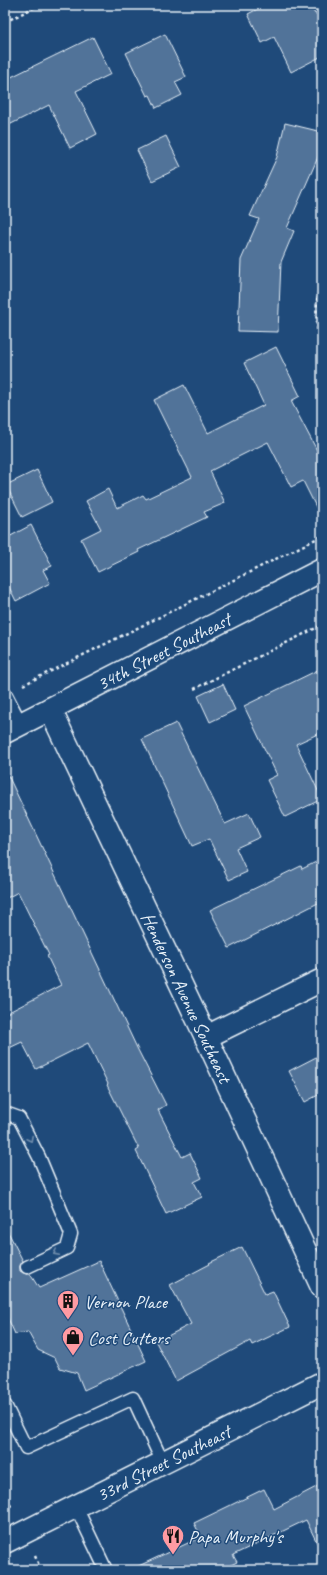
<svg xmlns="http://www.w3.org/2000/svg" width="327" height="1575" font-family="Caveat,sans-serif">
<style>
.building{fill:#517399;stroke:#e8f1f8}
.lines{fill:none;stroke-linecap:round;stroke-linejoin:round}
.lane-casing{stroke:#e8f1f8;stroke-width:15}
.street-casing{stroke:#e8f1f8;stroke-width:25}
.path{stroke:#e8f1f8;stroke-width:2.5;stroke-dasharray:3 3;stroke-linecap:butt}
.lane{stroke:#1f4a7a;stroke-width:12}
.street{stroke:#1f4a7a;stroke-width:22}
.oneway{stroke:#6f8dac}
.labels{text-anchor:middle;stroke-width:3;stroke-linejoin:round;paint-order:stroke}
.street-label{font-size:19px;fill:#e8f1f8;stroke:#1f4a7a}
.poi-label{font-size:19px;fill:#e8f1f8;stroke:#1f4a7a;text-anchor:start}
</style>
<rect width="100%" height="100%" fill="#1f4a7a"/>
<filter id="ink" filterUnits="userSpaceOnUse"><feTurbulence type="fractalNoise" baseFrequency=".025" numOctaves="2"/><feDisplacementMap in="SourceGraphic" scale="8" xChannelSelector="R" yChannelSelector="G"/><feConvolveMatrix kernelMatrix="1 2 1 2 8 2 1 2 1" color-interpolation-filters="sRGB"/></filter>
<g filter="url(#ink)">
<!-- building -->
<path class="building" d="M265 5H310L315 14 322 11V56L291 72 274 37 262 43 248 14Z
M165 34 186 77 175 82 182 95 156 108 150 95 147 96 126 53Z
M93 37 111 74 76 91 97 134 70 148 49 105 5 127V80Z
M285 123 322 132V148L287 228 294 231 281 262 278 332 238 331 241 260 259 219 250 216 277 157Z
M166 136 181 167 152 181 137 150Z
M276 347 300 396 291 401 322 460V519L303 481 291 487 268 442 210 471 225 503 204 512 207 517 138 550 139 552 98 572 81 539 101 529 86 501 108 489 117 508 143 495 146 499 192 477 154 400 184 385 208 433 264 405 244 363Z
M37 470 52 502 22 517 6 485Z
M31 525 52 566 43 570 50 583 16 601 5 579V539Z
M322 668V732L296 744 322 799 285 817 267 780 277 775 244 706Z
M223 684 235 710 210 722 198 696Z
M176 723 225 824 249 813 260 837 236 848 247 872 229 880 209 839 192 846 142 739Z
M5 769 137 1048 166 1105 158 1110 182 1157 190 1153 202 1178 194 1182 202 1197 166 1214 136 1151 139 1149 107 1085 108 1084 88 1043 36 1069 22 1042 5 1050V1014L61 985 47 956 49 955 18 892 5 899Z
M322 859V901L229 948 210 910 301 866 302 869Z
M322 1054V1093L305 1102 289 1071Z
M5 1226 23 1261 20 1266V1271L26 1274H30L39 1288 99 1261 146 1361 84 1390 77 1373 60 1368 55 1358 38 1350 28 1332 15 1334 5 1312Z
M242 1247 265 1294 273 1291 290 1327 252 1345 250 1341 176 1381 156 1342 191 1324 170 1285 210 1264 209 1263Z
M322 1484V1553L306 1520 233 1555 237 1562 221 1570H130L201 1537 194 1523 264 1489 274 1509Z"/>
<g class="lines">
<!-- lane casing -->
<g class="lane-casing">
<path id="lane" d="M5 693 21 724
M5 1115 8 1114 19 1118 39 1157 71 1234 67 1248 27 1267
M5 1405 26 1448 133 1398 163 1463
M76 1507 106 1570"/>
</g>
<!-- street casing -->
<g class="street-casing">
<g id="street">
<path id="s1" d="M50 709 206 1037 322 1287"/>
<path id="s2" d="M5 732 322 570"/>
<path d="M206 1037 322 980"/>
<path id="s3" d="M5 1542 322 1383"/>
</g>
</g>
<!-- path -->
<path class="path" d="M5 22 39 5
M322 274C315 300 314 325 322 351
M23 685 322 536
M194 689 322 625
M5 1493 12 1509
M35 1556 41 1570"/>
<!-- lane -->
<use href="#lane" class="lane"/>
<!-- street -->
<use href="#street" class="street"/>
</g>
<!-- one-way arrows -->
<defs><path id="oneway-chevron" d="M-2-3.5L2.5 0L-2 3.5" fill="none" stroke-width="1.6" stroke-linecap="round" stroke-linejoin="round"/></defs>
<g class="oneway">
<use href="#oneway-chevron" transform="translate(30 1139) rotate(63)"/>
<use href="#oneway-chevron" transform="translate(56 1253) rotate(154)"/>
</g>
</g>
<!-- icons -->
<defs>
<g id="building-pin" transform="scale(1.15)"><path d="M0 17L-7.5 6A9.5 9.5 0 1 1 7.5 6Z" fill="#ff9aa2" stroke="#1f4a7a"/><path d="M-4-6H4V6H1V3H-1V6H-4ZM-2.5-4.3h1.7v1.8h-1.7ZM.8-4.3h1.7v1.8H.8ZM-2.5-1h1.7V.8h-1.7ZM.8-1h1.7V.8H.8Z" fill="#111"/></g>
<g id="shop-pin" transform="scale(1.15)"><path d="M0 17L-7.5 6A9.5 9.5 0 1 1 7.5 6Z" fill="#ff9aa2" stroke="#1f4a7a"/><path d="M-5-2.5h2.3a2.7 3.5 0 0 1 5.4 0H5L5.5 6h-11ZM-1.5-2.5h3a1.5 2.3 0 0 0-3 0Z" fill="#111"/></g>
<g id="restaurant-pin" transform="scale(1.15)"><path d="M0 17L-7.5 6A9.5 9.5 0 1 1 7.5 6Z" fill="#ff9aa2" stroke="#1f4a7a"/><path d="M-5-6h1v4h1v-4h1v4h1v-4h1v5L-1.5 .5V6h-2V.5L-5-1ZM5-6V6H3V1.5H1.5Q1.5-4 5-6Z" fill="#111"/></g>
</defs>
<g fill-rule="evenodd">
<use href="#building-pin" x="68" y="1301"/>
<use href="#shop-pin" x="73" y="1337"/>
<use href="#restaurant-pin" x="173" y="1536"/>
</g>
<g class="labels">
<!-- street labels -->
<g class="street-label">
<text dy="7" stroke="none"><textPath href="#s2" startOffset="178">34th Street Southeast</textPath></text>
<text dy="7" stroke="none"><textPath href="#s1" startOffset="319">Henderson Avenue Southeast</textPath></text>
<text dy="7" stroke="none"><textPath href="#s3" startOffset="177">33rd Street Southeast</textPath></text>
</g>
<!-- poi labels -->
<g class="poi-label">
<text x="84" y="1308">Vernon Place</text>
<text x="88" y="1344">Cost Cutters</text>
<text x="188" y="1543">Papa Murphy's</text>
</g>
</g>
<!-- margin -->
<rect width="327" height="1575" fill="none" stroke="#1f4a7a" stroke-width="20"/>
<rect x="10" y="10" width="307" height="1555" fill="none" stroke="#e8f1f8" stroke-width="1.5" filter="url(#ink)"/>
</svg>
